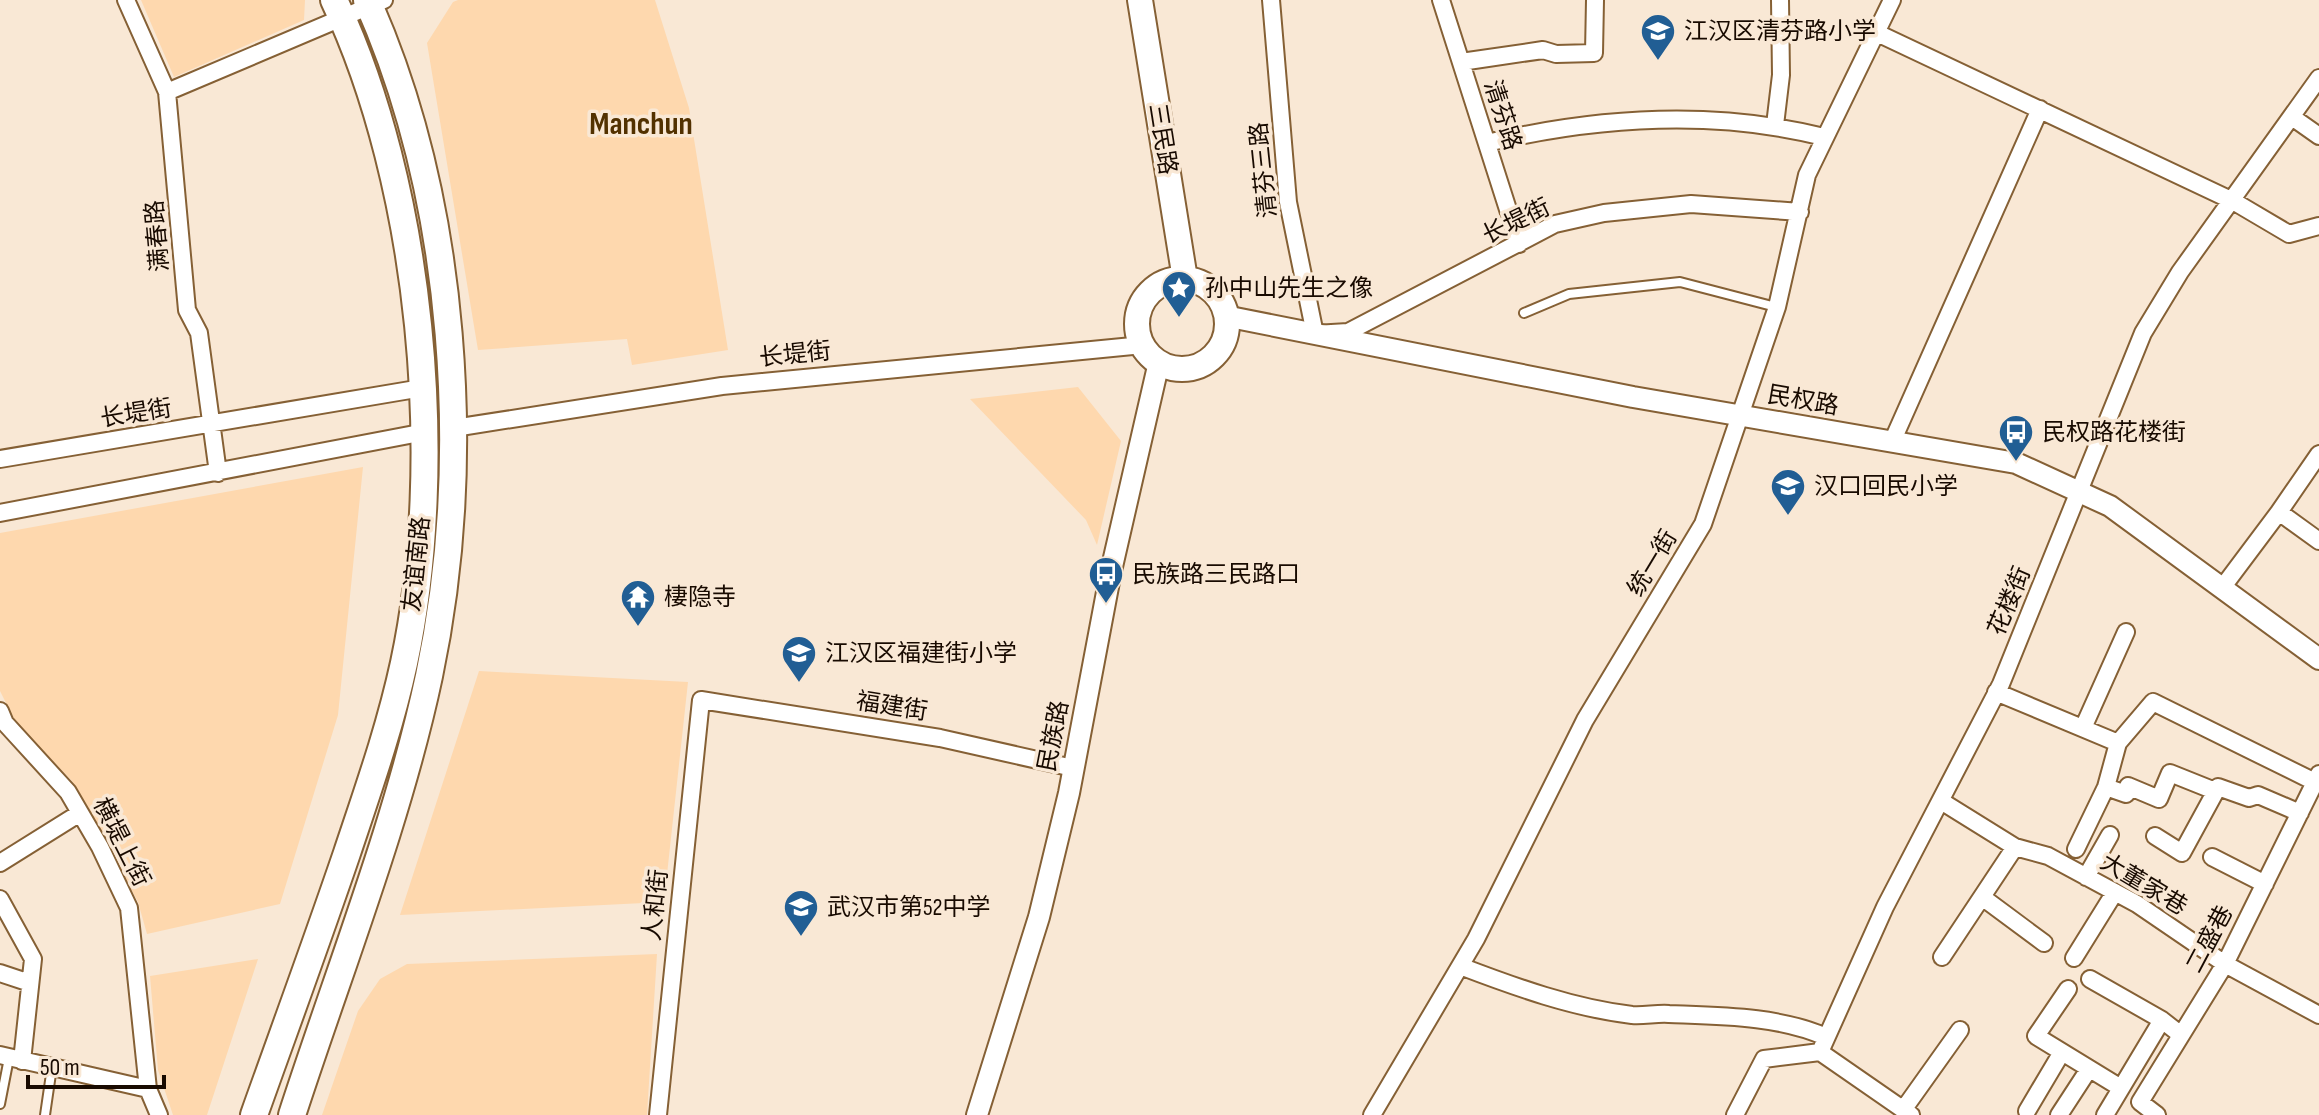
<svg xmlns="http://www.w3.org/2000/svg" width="2319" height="1115" font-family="'Sofia Sans Condensed','Noto Sans SC',sans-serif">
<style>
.built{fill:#fed8ae}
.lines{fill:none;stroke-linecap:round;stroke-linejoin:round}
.service-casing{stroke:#856035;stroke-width:12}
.minor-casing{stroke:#856035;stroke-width:20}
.tertiary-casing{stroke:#856035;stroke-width:24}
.secondary-casing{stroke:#856035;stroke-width:28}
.primary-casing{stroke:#856035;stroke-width:30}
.service{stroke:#fff;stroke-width:8}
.minor{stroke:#fff;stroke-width:16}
.tertiary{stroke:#fff;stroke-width:20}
.secondary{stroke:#fff;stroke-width:24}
.primary{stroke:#fff;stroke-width:26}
.labels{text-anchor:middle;stroke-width:7;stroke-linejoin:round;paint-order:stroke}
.poi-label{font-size:24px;fill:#180a00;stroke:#f9e8d5;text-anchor:start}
.street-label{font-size:24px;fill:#180a00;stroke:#f9e8d5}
.district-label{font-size:32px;font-weight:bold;fill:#523100;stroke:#f9e8d5}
</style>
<rect width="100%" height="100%" fill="#f9e8d5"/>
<!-- built -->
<path class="built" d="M141 0H305L304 20 174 77Z
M458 0H655L689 108 728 350 632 365 627 339 478 350 427 43 453 2Z
M1078 387 1121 441 1097 545 1086 520 970 399Z
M363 467 338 715 280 904 147 934 138 902 72 781 16 723 0 691V533Z
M479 671 688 682 664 902 400 915Z
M657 954 647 1115H322L358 1011 380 979 407 964Z
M258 959 207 1115H173L158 1070 150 976Z"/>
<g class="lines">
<!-- service casing -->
<g class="service-casing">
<path id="service" d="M1524 313 1569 294 1680 282 1776 307
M0 1104 9 1058
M45 1115 52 1067"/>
</g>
<!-- minor casing -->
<g class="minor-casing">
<path id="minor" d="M126 0 167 92 187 310 199 333 218 473
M1271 0 1288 202 1315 334 1348 332 1555 224 1604 213 1691 204 1800 212
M1441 0 1519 244
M1875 32 2233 201 2289 234 2319 226
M1461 62 1543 50 1556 54 1594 53 1595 0
M167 92 384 0
M2292 117 2319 136
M1775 125 1781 75 1780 0
M1487 143C1598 117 1712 109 1824 137
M454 428 722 386 1143 345
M1892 442 2040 109
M0 459 422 388
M2279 512 2319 454
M0 513 425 432
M2222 588 2279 512 2319 541
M1996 692 2118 743 2153 702 2319 784
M0 711 5 723 68 792 100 847 129 908 148 1089 159 1115
M2083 728 2126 632
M2106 787 2118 743
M1941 801 2015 847 2048 856 2137 904 2225 964 2319 1015
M2155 836 2182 853 2218 787 2249 798 2258 795 2300 813
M2076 849 2106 787 2126 794 2128 786 2159 799 2170 773 2215 791
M2212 857 2265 884
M0 863 80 813
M2086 877 2110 835
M1982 897 2044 943
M0 899 33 959 22 1061
M1942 957 2015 847
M2074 958 2115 892
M1460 966C1515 987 1573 1008 1632 1015 1644 1016 1657 1013 1669 1014 1721 1016 1779 1016 1826 1037
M0 973 30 983
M2090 979 2162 1020 2181 1035
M2068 989 2036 1036 2121 1088
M1820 1052 1885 907 2001 684 2143 333 2180 272 2319 78
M1820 1052 1911 1115
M0 1055 148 1089
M1903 1110 1960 1030
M2027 1111 2062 1052
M658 1115 701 700 940 738 1073 768
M1372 1115 1476 939 1585 720 1703 524 1777 307 1807 175 1892 0
M1735 1115 1764 1059 1820 1052
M2059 1115 2089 1069
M2105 1115 2162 1020
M2157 1115 2140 1102 2225 964 2319 774"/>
</g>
<!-- tertiary casing -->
<g class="tertiary-casing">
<path id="tertiary" d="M1225 316 1633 397 2016 463 2110 506 2319 659
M977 1115 1039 917 1069 793 1111 571 1159 362"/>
</g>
<!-- secondary casing -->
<g class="secondary-casing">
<path id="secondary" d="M1140 0 1185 279
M1137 324a45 45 0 1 1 90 0a45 45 0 1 1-90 0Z"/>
</g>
<!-- primary casing -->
<g class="primary-casing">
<path id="primary" d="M254 1115C285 1028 317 941 347 853 368 790 390 728 404 663 447 462 422 186 334 0
M292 1115C338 973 398 822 429 676 474 462 457 202 367 0"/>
</g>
<!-- service -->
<use href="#service" class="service"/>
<!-- minor -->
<use href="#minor" class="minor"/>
<!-- tertiary -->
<use href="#tertiary" class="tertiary"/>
<!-- secondary -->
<use href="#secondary" class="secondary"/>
<!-- primary -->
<use href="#primary" class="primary"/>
</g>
<!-- icons -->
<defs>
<g id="school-pin" transform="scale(1.8)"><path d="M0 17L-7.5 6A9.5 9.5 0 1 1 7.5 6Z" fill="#215e94" stroke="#f9e8d5"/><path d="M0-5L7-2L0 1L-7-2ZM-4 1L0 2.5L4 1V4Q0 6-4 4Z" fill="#fff"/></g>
<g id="sight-pin" transform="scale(1.8)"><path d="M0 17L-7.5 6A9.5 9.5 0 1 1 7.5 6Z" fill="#215e94" stroke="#f9e8d5"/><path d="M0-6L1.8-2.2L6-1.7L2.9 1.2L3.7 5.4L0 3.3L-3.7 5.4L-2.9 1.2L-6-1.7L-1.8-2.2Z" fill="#fff"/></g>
<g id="bus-pin" transform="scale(1.8)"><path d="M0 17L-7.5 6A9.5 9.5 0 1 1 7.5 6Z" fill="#215e94" stroke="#f9e8d5"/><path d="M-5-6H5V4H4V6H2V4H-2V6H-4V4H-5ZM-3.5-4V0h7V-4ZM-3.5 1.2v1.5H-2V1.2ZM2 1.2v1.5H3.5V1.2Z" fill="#fff"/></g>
<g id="temple-pin" transform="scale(1.8)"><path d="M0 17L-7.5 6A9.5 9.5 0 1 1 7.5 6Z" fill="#215e94" stroke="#f9e8d5"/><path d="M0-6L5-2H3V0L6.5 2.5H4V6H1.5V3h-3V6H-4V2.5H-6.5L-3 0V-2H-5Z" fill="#fff"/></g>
</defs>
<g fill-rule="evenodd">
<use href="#school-pin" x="1658" y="31"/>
<use href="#sight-pin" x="1179" y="288"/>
<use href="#bus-pin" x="2016" y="432"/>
<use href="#school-pin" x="1788" y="486"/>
<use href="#bus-pin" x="1106" y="574"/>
<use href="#temple-pin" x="638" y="597"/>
<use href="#school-pin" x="799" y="653"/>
<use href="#school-pin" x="801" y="907"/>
</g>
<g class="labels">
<!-- poi labels -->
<g class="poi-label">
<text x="1684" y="39">江汉区清芬路小学</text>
<text x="1205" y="296">孙中山先生之像</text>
<text x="2042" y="440">民权路花楼街</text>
<text x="1814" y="494">汉口回民小学</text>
<text x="1132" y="582">民族路三民路口</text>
<text x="664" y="605">棲隐寺</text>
<text x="825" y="661">江汉区福建街小学</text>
<text x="827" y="915">武汉市第52中学</text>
</g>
<!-- street labels -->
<g class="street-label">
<text transform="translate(1503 115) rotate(72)" y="8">清芬路</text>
<text transform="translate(1163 139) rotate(81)" y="8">三民路</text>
<text transform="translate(1263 170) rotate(-96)" y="8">清芬三路</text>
<text transform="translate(1516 221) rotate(-26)" y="8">长堤街</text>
<text transform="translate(157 236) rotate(-95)" y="8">满春路</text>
<text transform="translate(795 354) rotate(-6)" y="8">长堤街</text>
<text transform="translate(1803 400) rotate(10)" y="8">民权路</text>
<text transform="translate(136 413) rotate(-9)" y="8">长堤街</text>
<text transform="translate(1652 563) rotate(-59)" y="8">统一街</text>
<text transform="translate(416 564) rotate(-84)" y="8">友谊南路</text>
<text transform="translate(2009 601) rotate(-67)" y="8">花楼街</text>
<text transform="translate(892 706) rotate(9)" y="8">福建街</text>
<text transform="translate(1053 736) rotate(-79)" y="8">民族路</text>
<text transform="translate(122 842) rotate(63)" y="8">横堤上街</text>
<text transform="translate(2144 884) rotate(31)" y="8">大董家巷</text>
<text transform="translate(655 905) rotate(-84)" y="8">人和街</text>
<text transform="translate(2209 939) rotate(-62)" y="8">二盛巷</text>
</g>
<!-- district labels -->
<g class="district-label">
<text x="641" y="134">Manchun</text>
</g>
</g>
<!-- scale -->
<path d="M28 1075v12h136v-12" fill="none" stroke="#180a00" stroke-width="4"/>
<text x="40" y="1075" font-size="24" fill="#180a00" stroke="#f9e8d5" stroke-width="6" paint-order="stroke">50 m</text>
</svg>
